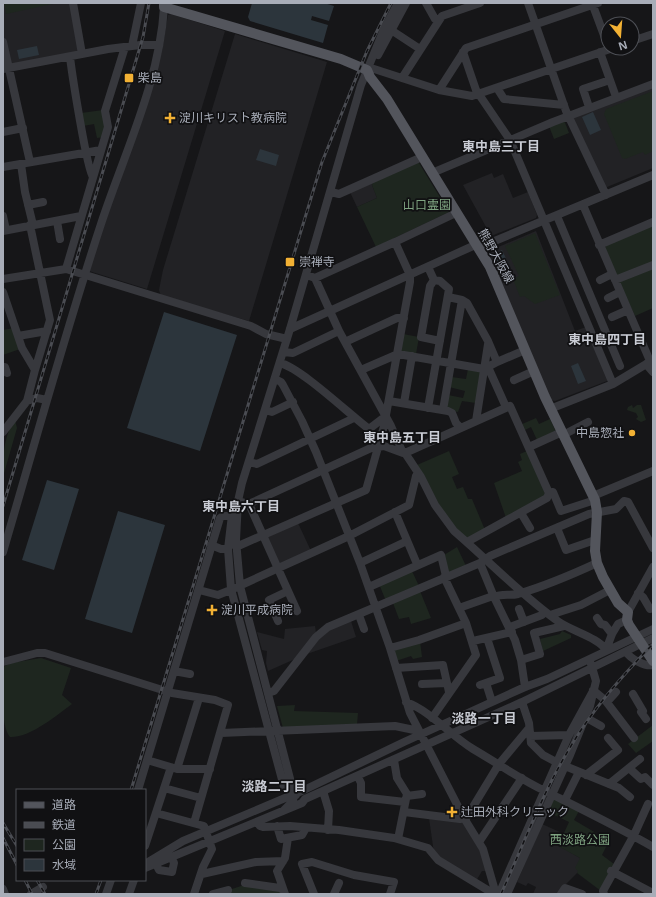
<svg xmlns="http://www.w3.org/2000/svg" width="656" height="897" font-family="'Noto Sans','Noto Sans JP',sans-serif">
<style>
.built{fill:#222225}
.green{fill:#1e261f}
.water{fill:#2c353c}
.lines{fill:none;stroke-linecap:round;stroke-linejoin:round}
.minor{stroke:#37383d;stroke-width:8}
.major{stroke:#53555c;stroke-width:10}
.rail-casing{stroke:#4a4c52;stroke-width:3}
.rail{stroke:#111113;stroke-width:1.5;stroke-dasharray:4.5;stroke-linecap:butt}
.poi-dot{fill:#f2b134;stroke:#111113;stroke-width:1.5}
.labels{text-anchor:middle;stroke-width:3.5;stroke-linejoin:round;paint-order:stroke}
.poi-label{font-size:12px;fill:#a8adb8;stroke:#111113;text-anchor:start}
.park-label{font-size:12px;fill:#7fa381;stroke:#111113}
.street-label{font-size:12px;fill:#a8adb8;stroke:#111113}
.neighbourhood-label{font-size:13px;font-weight:bold;fill:#c9ccd4;stroke:#111113}
</style>
<rect width="100%" height="100%" fill="#161618"/>
<!-- built -->
<path class="built" d="M3 3H71L79 54 10 66 3 34Z
M171 14 225 31 147 289 89 271 162 51 168 15Z
M235 34 327 62 249 321 161 296 159 290 163 270Z
M653 86V168L607 187 604 186 573 119 574 116Z
M492 173 494 178 503 174 513 198 528 192 537 215 536 218 491 236 463 185Z
M373 182 372 185 377 198 357 207 350 192Z
M536 231 575 331 586 327 608 378 607 381 555 401 551 400 504 288 488 255 489 251Z
M298 523 311 551 281 564 278 563 267 540 268 537Z
M351 621 356 637 304 655 325 631Z
M315 626 316 633 295 659 268 671 266 663 267 651 262 650 257 632 284 639 285 629Z
M429 818 463 821 481 850 487 871H482L476 881 434 853Z
M542 824 564 834 559 846 580 858 579 871 564 886 560 894H533L536 887 528 883 526 886 517 882Z"/>
<!-- green -->
<path class="green" d="M4 3H57L6 14Z
M653 91V151L645 155 643 152 625 159 622 158 604 114 606 109Z
M103 110 106 127 104 137 97 138 94 124 83 126 81 113Z
M564 120 569 133 554 139 549 126Z
M416 162 419 163 449 212 376 247 357 207 377 198 372 185 373 182Z
M653 225V263L617 278 605 248 606 245Z
M535 233 560 295 535 304 524 296 520 297 513 279 519 276 505 246Z
M653 267V308L635 316 619 282Z
M14 328 20 349 3 355V330Z
M403 334 419 337 416 354 402 352 400 349Z
M468 369 479 371 481 373 476 403 462 401 458 412 452 411 446 407 448 395 463 398 465 391 449 387 451 377 466 379Z
M632 405 633 408 637 405H641L646 420 641 422 636 419 638 417 636 413 627 410 628 407Z
M536 418 539 424 550 419 556 432 537 440 531 427 523 431 520 425Z
M15 420 17 428 3 477C3 457 3 437 15 420Z
M529 450 546 496 506 518 494 483 522 471 518 462 522 460 520 454Z
M449 451 459 474 452 477 457 489 463 487 468 499H472L485 530 467 540 449 522 410 458 413 457 417 465Z
M457 547 466 566 450 573 447 572 444 555Z
M411 569 419 586 386 601 379 584Z
M420 591 431 618 411 624 409 617 399 619 393 603Z
M562 631 571 635V638L543 651 540 639 560 634Z
M420 641 422 657 413 659 411 656 396 661 392 649Z
M41 658 71 668 62 695 72 704C57 715 30 738 10 737 0 725 3 685 3 667L11 663Z
M295 705 294 711 358 713 357 724 283 728 277 706Z
M653 725V741L636 753 628 744Z
M554 799 579 811 574 820 596 833 595 836 608 843 602 855 614 864 601 891 577 873 578 871 575 868 580 858 558 846 569 822 548 812Z
M244 885 274 889 284 894H217Z"/>
<!-- water -->
<path class="water" d="M252 3H324L334 6 329 21 312 16 311 20 328 25 323 43 250 21 248 17Z
M37 46 39 55 19 59 17 50Z
M593 112 601 130 590 135 582 117Z
M260 149 279 155 276 166 256 160Z
M502 250 511 269 502 272 494 254Z
M164 312 237 335 200 451 127 428Z
M578 363 586 381 578 384 571 366Z
M47 480 79 489 54 570 22 560Z
M118 511 165 525 132 633 85 619Z"/>
<g class="lines">
<!-- minor -->
<path class="minor" d="M73 3 82 54
M426 3 435 19 438 22
M528 3 566 111 606 195
M592 3 608 46
M391 30 420 49
M632 41 653 34
M3 42 30 162
M132 46 141 3
M463 52 476 90 510 140 613 384
M600 52 616 97
M378 55 406 3
M70 57C72 74 87 170 93 177
M3 69 108 49 140 45H159
M367 70 371 68 439 90 472 96 613 48
M402 78 442 16 480 3
M497 88 504 99 564 105
M439 90 466 48 598 3
M589 107 583 89 610 80
M3 132 23 128
M21 164 25 192 33 225
M3 167 101 150
M432 173 553 122 653 84
M331 192 339 194 422 157
M28 205 43 202
M583 205 650 361
M3 216 6 230
M557 216 620 366
M57 221 60 239
M30 225 50 320 35 370
M3 231 81 216
M395 242 456 213
M599 245 653 222
M428 267 434 280 440 281 449 289 428 408
M66 269 108 127 105 111 125 47
M315 278 339 331 391 426 403 453H405L421 477 435 505 454 531C489 561 522 596 559 622 572 631 599 638 606 650
M3 279 66 269 251 326 266 334 287 339
M434 280 430 286 421 337 440 341
M600 280 612 274
M615 280 653 265
M3 292 22 348 35 370 27 401 3 432
M448 297 462 300 467 303 488 341 497 362
M608 298 620 292
M612 317 628 310
M290 329 473 246 485 245 653 175
M18 336 47 331
M345 342 397 318H404
M283 352 293 353 339 331
M280 363C301 368 349 414 369 429L386 416
M646 364 653 372
M3 367H5L7 373
M488 367 506 407
M361 370 398 354 484 369 497 362 525 350
M275 379 281 382 283 385 302 421 316 452 360 563 390 648 410 713 464 818 483 849 496 894
M514 380 534 371
M27 401 37 398 47 400
M389 401 448 411 452 413 456 423 461 428
M404 403 412 356
M550 409 613 384 653 360
M265 410 272 412 293 402
M443 410 462 300
M476 421 488 344
M563 435 588 422
M529 447 562 432
M405 453 510 406 549 493
M249 462 257 464 354 418
M593 496 653 471
M238 501 249 504 371 448 384 446 403 453
M249 504 297 611
M235 505 232 515 228 549 231 589 284 787 296 795
M395 512 417 564
M521 513 530 528
M557 528 566 550 595 540
M467 542 547 498 549 493 553 492 561 511 595 500
M211 545 221 549H228
M236 547 366 490 384 426 410 282V275L395 242 315 278 307 275
M3 552C35 443 65 333 101 224 124 154 160 81 164 7
M360 563 407 541
M480 563 494 597 515 640 521 660 525 687
M369 587 441 555 446 576
M199 590 218 595 228 591 349 536 409 505 416 476 418 473
M638 593 643 597 650 609 653 608
M494 597C502 593 510 596 518 594 545 586 571 575 597 563
M459 608 493 596
M519 609 524 622
M628 612 653 567
M359 615 364 629
M550 615 581 605 610 590
M597 618 601 624 605 625 612 634 606 650
M278 621 269 600 288 591
M510 627 542 615 545 612
M612 634 618 624 627 620
M473 641 512 632
M390 648 419 640 466 623
M626 652C631 659 645 667 653 665
M521 660 540 654 534 633 564 626
M3 662 37 653H45L172 693 215 700 228 705 194 823
M396 668 443 665 449 692
M174 671 190 674
M486 683 492 702
M422 684 447 683
M480 685 500 678 487 638
M593 690 605 700 634 738
M268 693 274 691 316 637 328 627 480 563 490 556 589 514 616 509 624 501 628 502 653 548
M633 694 643 711 641 712 646 719
M406 702C432 712 450 735 473 749 497 763 520 779 545 791 581 809 618 827 653 847
M522 702 529 723 531 743 543 755 558 763
M607 702 616 692
M585 717 601 726
M432 718 476 655 466 623 444 577
M221 733 395 726 419 731
M530 736 569 735
M147 760 177 769H210
M394 760 397 778 407 794 398 839
M565 766 619 788 630 797
M629 768 641 779 645 777 653 785
M177 769 199 698
M586 775 618 750 608 738
M358 777 361 783V797L405 802
M609 784 640 759
M164 788 201 798
M138 790 220 518 223 516H237
M323 791 329 811 328 830
M407 796 422 794
M565 800 579 772
M283 811 293 801 294 794 240 586 236 540 238 501 242 483 290 329 361 85 384 29 398 3
M404 812 460 819 464 818
M156 813 204 826 212 849 203 867 194 894
M465 820 499 764 529 728
M257 822 260 826 263 827 290 826 339 830 394 838 428 848 438 860 494 894
M277 826 281 839 302 835 306 828
M479 842 522 778
M145 846 171 767
M145 864 183 841 304 790 404 742 525 687 547 679 653 629
M156 864 159 870 172 872 174 863 172 858
M145 868 302 803 305 799 522 702 653 638
M611 871 653 893
M202 874 256 862 283 861
M245 883 280 888 283 890
M3 889 5 894
M31 894 43 887
M106 894 111 880
M129 894 134 880
M213 894 228 890
M285 894 277 871 285 858 288 838
M314 894 302 864 312 862 354 875 394 882 390 894
M334 894 339 883
M499 894 569 735 592 693
M507 894 570 755 590 706 596 681 591 664
M561 894 565 888 582 894
M604 894 603 891 634 835 648 804"/>
<!-- major -->
<path class="major" d="M164 3V7L341 59 367 70 370 77 387 99 490 267 545 397 595 500 597 512 595 551 597 563 603 577 618 603 628 612 627 620 629 625 653 661"/>
<!-- rail casing -->
<g class="rail-casing">
<path id="rail" d="M3 506 143 37 149 3
M131 790 322 162 367 51 391 3
M3 823 17 846
M3 838 17 865
M25 880 32 894
M37 880 45 894
M96 894 101 880
M501 894C523 846 541 796 568 751 591 711 621 677 653 644"/>
</g>
<!-- rail -->
<use href="#rail" class="rail"/>
</g>
<!-- markers -->
<g class="poi-dot">
<rect x="124" y="73" width="10" height="10" rx="2"/>
<path d="M168 112h4v4h4v4h-4v4h-4v-4h-4v-4h4z"/>
<rect x="285" y="257" width="10" height="10" rx="2"/>
<circle cx="632" cy="433" r="4"/>
<path d="M210 604h4v4h4v4h-4v4h-4v-4h-4v-4h4z"/>
<path d="M450 806h4v4h4v4h-4v4h-4v-4h-4v-4h4z"/>
</g>
<g class="labels">
<!-- poi labels -->
<g class="poi-label">
<text x="138" y="82">柴島</text>
<text x="179" y="122">淀川キリスト教病院</text>
<text x="299" y="266">崇禅寺</text>
<text x="624" y="437" text-anchor="end">中島惣社</text>
<text x="221" y="614">淀川平成病院</text>
<text x="461" y="816">辻田外科クリニック</text>
</g>
<!-- park labels -->
<g class="park-label">
<text x="427" y="209">山口霊園</text>
<text x="580" y="844">西淡路公園</text>
</g>
<!-- street labels -->
<g class="street-label">
<text transform="translate(496 256) rotate(61)" y="4">熊野大阪線</text>
</g>
<!-- neighbourhood labels -->
<g class="neighbourhood-label">
<text x="501" y="151">東中島三丁目</text>
<text x="607" y="344">東中島四丁目</text>
<text x="402" y="442">東中島五丁目</text>
<text x="241" y="511">東中島六丁目</text>
<text x="484" y="723">淡路一丁目</text>
<text x="274" y="791">淡路二丁目</text>
</g>
</g>
<!-- border -->
<rect width="656" height="897" fill="none" stroke="#a8adb8" stroke-width="8"/>
<!-- legend -->
<rect x="16" y="789" width="130" height="92" fill="#111113" stroke="#4d4f55"/>
<rect x="24" y="802" width="20" height="6" fill="#53555c" stroke="#4d4f55"/>
<text x="52" y="809" font-size="12" fill="#a8adb8">道路</text>
<rect x="24" y="822" width="20" height="6" fill="#4a4c52" stroke="#4d4f55"/>
<text x="52" y="829" font-size="12" fill="#a8adb8">鉄道</text>
<rect x="24" y="839" width="20" height="12" fill="#1e261f" stroke="#4d4f55"/>
<text x="52" y="849" font-size="12" fill="#a8adb8">公園</text>
<rect x="24" y="859" width="20" height="12" fill="#2c353c" stroke="#4d4f55"/>
<text x="52" y="869" font-size="12" fill="#a8adb8">水域</text>
<!-- north arrow -->
<g transform="translate(620 36) rotate(163)"><circle r="19" fill="#111113" stroke="#4d4f55"/>
<path d="M0-3L7 15L0 10L-7 15Z" fill="#f2b134"/>
<text y="-6" font-size="11" font-weight="bold" text-anchor="middle" fill="#a8adb8">N</text>
</g>
</svg>
